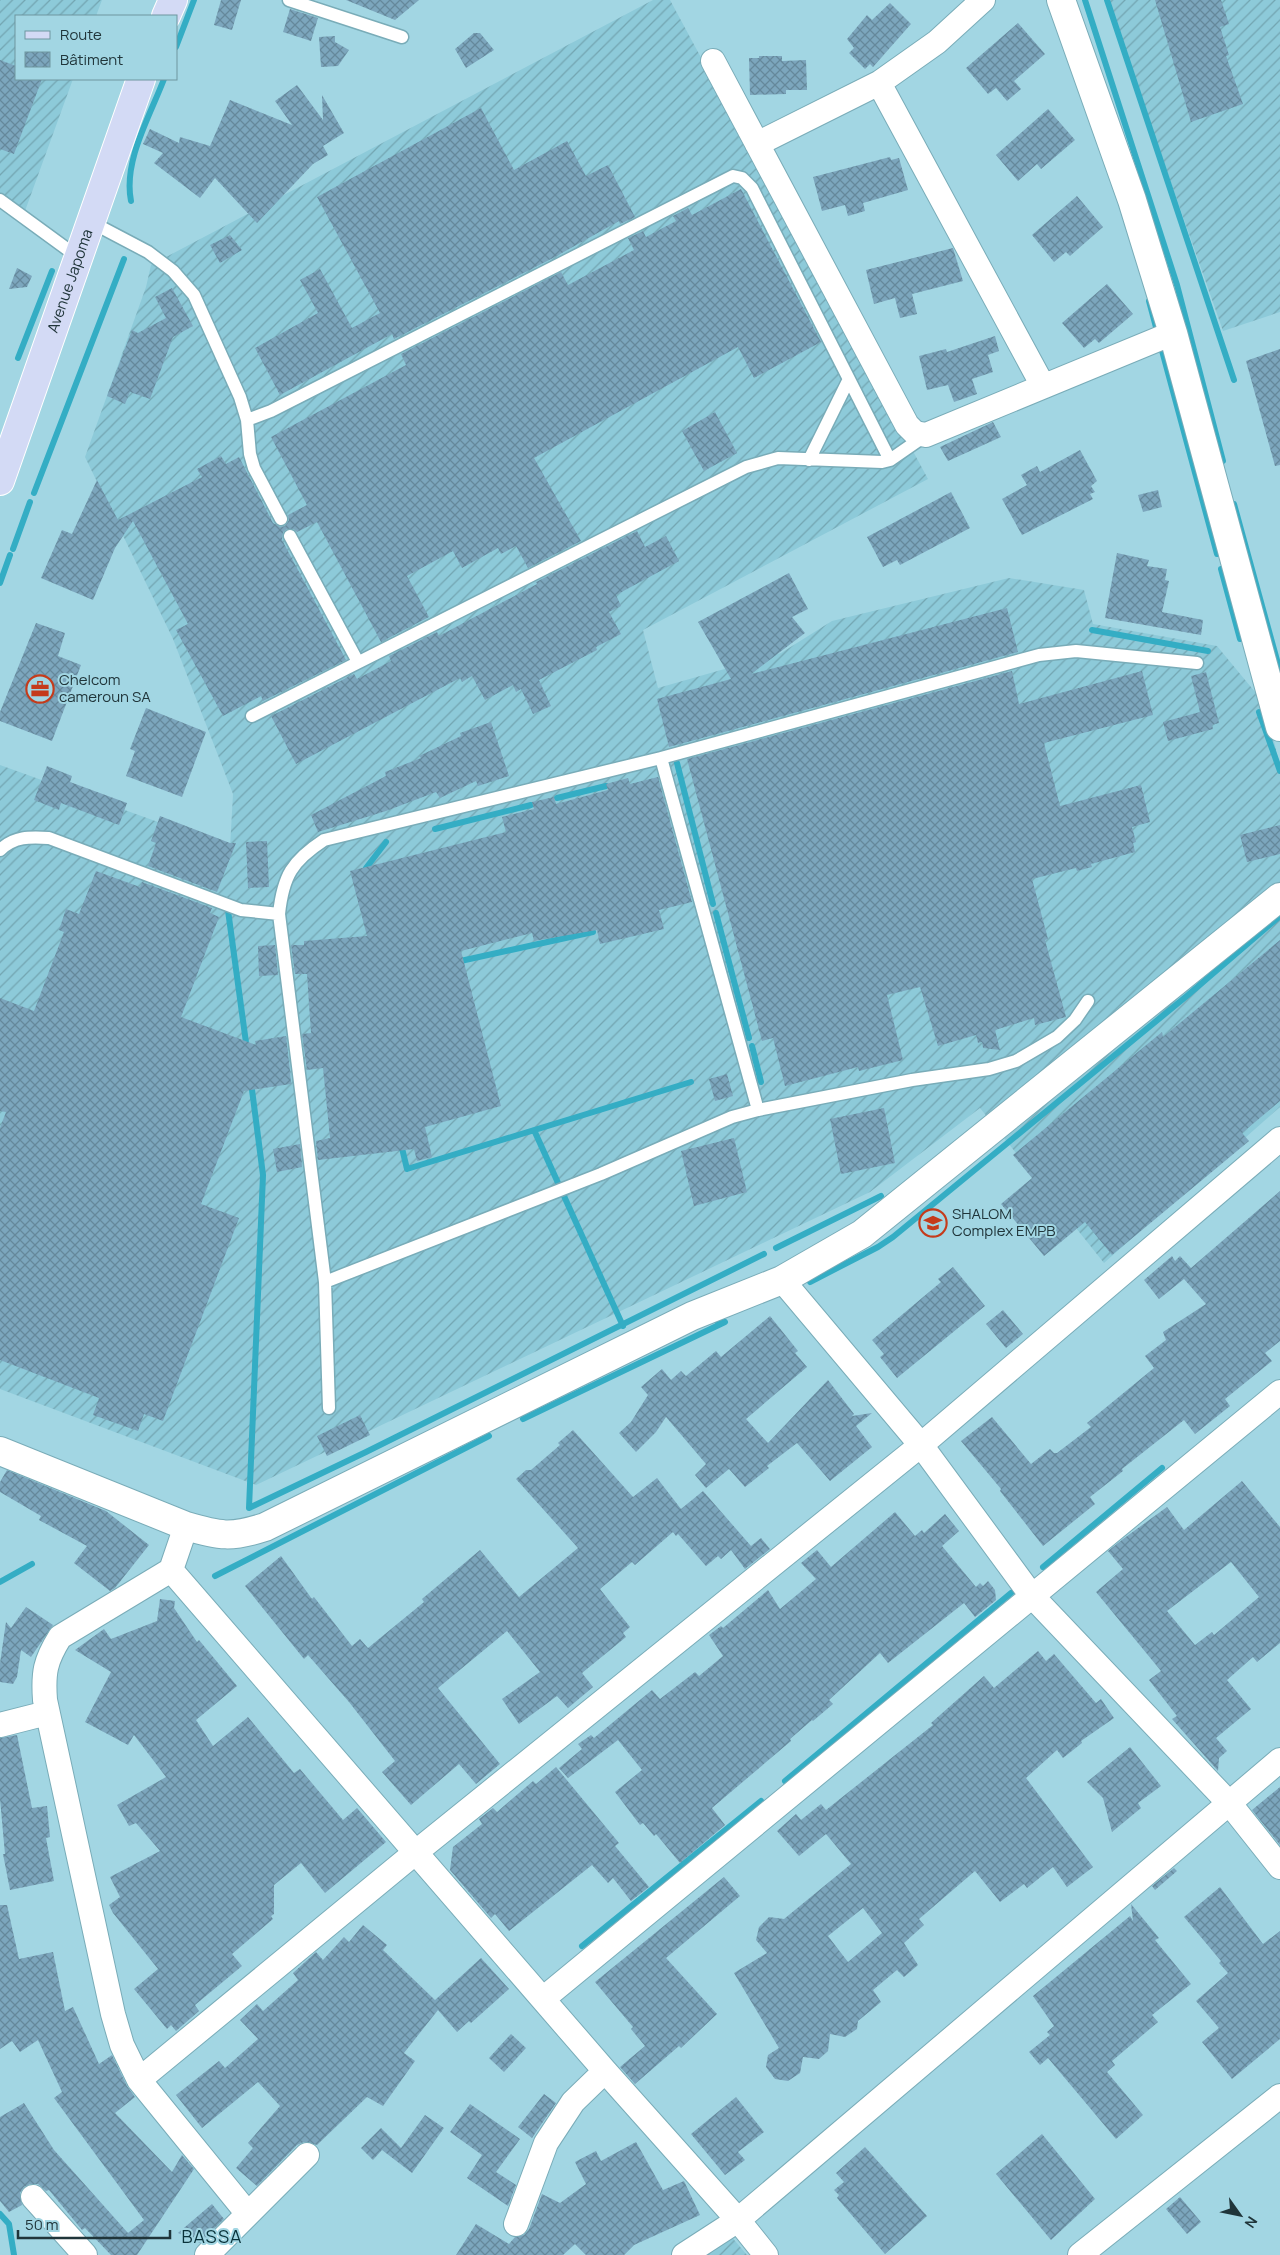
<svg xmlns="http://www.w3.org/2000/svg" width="1280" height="2255" font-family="Manrope,sans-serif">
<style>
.industrial{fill:url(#industrial-furrows)}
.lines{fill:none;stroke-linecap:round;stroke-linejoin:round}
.stream{stroke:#34adc4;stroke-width:6}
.building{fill:url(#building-cross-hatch);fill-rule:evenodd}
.service-casing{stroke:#79acb8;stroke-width:15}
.minor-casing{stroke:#79acb8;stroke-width:26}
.tertiary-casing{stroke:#79acb8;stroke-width:30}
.secondary-casing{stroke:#79acb8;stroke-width:30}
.primary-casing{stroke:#fff;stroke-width:30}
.service{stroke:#fff;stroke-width:12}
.minor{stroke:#fff;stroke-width:24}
.tertiary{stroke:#fff;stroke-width:28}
.secondary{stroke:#fff;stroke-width:28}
.primary{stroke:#d3daf5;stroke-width:28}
.labels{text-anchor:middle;stroke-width:4;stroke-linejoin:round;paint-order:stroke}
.street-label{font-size:15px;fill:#20353a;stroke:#a2d6e3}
.poi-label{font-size:15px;fill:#20353a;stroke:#a2d6e3;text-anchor:start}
.quarter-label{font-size:18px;letter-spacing:1px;fill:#0a333b;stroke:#a2d6e3}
</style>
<defs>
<pattern id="industrial-furrows" width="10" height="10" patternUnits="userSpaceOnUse" patternTransform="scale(1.25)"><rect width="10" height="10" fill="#8dcad9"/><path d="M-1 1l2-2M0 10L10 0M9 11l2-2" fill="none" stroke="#73a5b1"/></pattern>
<pattern id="building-cross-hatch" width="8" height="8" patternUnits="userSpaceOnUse" patternTransform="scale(1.25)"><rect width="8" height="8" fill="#7ca6bd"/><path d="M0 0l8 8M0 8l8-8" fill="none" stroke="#65889b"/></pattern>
</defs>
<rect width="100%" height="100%" fill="#a2d6e3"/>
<!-- industrial -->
<path class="industrial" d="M0 0H102L96 16H16V79H73L25 211 0 194Z
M653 0H670L928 479 643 630 658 688 781 653 832 621 1009 578 1084 590 1093 624 1217 646 1265 704 1280 766V1107L1104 1263 980 1108 870 1192 256 1485 0 1389V765L230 848 233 794 173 639 85 457 146 287 151 265Z
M1107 0H1280V312L1223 331Z
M724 2228 747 2255H688Z"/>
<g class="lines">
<!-- stream -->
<path class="stream" d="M1085 0 1177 285 1223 461
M1107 0 1234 380
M176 47 194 0
M131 201C123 161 150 116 164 79
M1149 301 1157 331
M1161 347 1217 554
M18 358 52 271
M34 493 124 259
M1234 504 1280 671
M13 549 30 502
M1221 569 1240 639
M0 583 10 555
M1092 630 1208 651
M1259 712 1280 771
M677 763 713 904
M557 798 606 786
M435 829 531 805
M366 868 386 842
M227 903 247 1050
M716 913 749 1038
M456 962 593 932
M752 1046 761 1082
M251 1082 263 1175 249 1508 366 1452 764 1254
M534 1130 623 1326
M401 1144 407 1169 691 1082
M776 1248 881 1196
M810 1282 878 1247 893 1237 1188 995 1280 916
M523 1419 725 1322 710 1319
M1043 1567 1162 1468
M215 1576 489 1436
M0 1582 32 1564
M785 1781 1011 1593
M582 1946 761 1801
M0 2214 9 2224 14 2255"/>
</g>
<!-- building -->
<path class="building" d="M221 0H241L232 30 214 25Z
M346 0H419L395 20Z
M1155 0H1221L1229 24 1220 27 1229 55 1226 56 1243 104 1191 122Z
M890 3 911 24 873 67 870 64 865 69 849 53 854 48 847 39 867 15 872 20Z
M290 9 318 18 311 41 283 32Z
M1018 23 1045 54 1014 81 1021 89 1007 101 996 88 988 94 966 68Z
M474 33H480L494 50 466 68 455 49Z
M335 36V42L349 50 338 66 321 67 319 37Z
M759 56H782V61L806 60 807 90H786V94L750 95 749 58H759Z
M0 60 16 66V79H42L14 154 0 149Z
M297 85 323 120 322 95 344 133 323 146 328 155 313 164 257 223 215 178 200 198 154 163 163 153 143 144 150 129 179 143 180 137 210 146 230 100 292 125 275 101Z
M481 108 514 170 567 141 586 176 608 165 635 217 620 224 619 221 553 258 394 339 392 334 280 395 255 348 318 313 300 280 320 269 352 328 380 313 317 197Z
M1048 109 1075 140 1041 169 1037 164 1018 181 996 155Z
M890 157 891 160 899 158 908 190 863 203 865 211 848 216 845 205 822 211 813 177Z
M741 189 821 342 754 378 738 347 534 458 581 541 528 568 516 546 501 554 498 548 462 568 453 551 407 576 429 617 381 642 317 522 297 532 294 529H287L283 532 282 540 346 660 263 701 261 696 223 716 176 630 188 624 133 521 115 548 93 600 41 578 62 530 72 534 97 480 118 520 202 477 197 469 221 456 226 464 239 457 273 523 280 527 285 526 289 520 288 515 307 505 271 437 406 365 401 354 561 272 568 285 634 250 628 238 643 231 646 237 676 221 673 216 688 208 692 215Z
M1077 196 1103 227 1070 256 1066 252 1054 262 1032 235Z
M230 235 242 250 220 263 210 245Z
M953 248 963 281 912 294 917 314 900 318 895 298 874 304 866 270Z
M17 268 32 276 27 287 9 289Z
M1107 284 1133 314 1099 343 1095 339 1084 348 1062 323Z
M172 288 193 326 173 337 150 399 130 392 125 404 107 396 132 330 138 333 166 318 155 297Z
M995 336 999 351 988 355 993 372 972 379 977 394 954 402 948 385 927 390 919 356 946 349 947 352Z
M1280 349V465L1275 466 1246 361Z
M715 412 737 453 704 471 682 431Z
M993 422 1001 437 948 461 940 447Z
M1080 450 1097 481 1091 486 1095 492 1090 494 1093 499 1022 535 1002 499 1027 485 1021 475 1037 466 1040 472Z
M1158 490 1162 507 1143 512 1138 495Z
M951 492 970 528 900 565 897 560 883 567 867 537Z
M637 531 645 547 666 536 679 561 616 595 621 606 609 612 621 634 596 647 597 650 539 680 551 706 533 714 521 689 516 692 513 685 485 700 472 676 462 682 460 678 296 764 271 716 354 674 357 679 391 661 389 656 437 632 439 636 537 584 536 582Z
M1117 553 1149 560 1147 566 1167 569 1165 580 1169 581 1162 612 1203 620 1201 635 1105 618Z
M789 573 808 609 792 617 805 633 751 674 1007 608 1018 652 669 747 657 699 731 679 698 622Z
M36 623 65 633 58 656 81 665 52 741 0 721V712Z
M1012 671 1019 704 1142 671 1153 715 1044 743 1060 806 1141 785 1150 822 1132 827 1136 842 1133 843 1135 852 1091 864 1092 867 1077 871 1076 868 1032 879 1048 939 1045 940 1066 1017 1035 1025 1034 1018 995 1030 1000 1050 983 1048 982 1042 978 1043 976 1035 938 1046 920 987 887 995 903 1060 859 1071 858 1067 785 1086 773 1038 762 1041 687 759Z
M1206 672 1219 723 1212 725 1213 729 1168 741 1163 722 1200 712 1191 676Z
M146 708 206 732 182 797 126 776 135 751 130 749Z
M491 722 509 776 478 786 476 781 440 798 436 792 386 811 318 832 311 815 386 776 385 772 421 758 419 756 461 736 460 733Z
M47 766 72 776 70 782 127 803 119 825 61 803 59 810 34 800Z
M658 777 692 902 659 910 664 929 600 944 597 930 534 941 532 933 461 951 501 1106 425 1127 432 1157 417 1161 414 1149 318 1160 316 1141 330 1138 323 1068 307 1070 302 1034 311 1033 307 974H295L291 945H304V941L367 936 350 871 506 832 502 817 534 809 532 802 554 797 556 804 608 790 606 784 628 778 630 784Z
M160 816 230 843H236L217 892 148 866 156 843 151 841Z
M1280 825V854L1247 862 1240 835Z
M267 841 269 887 248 888 246 842Z
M96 871 140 887 142 882 212 908 210 913 219 917 181 1017 256 1045 255 1041 286 1036 290 1071 291 1084 244 1091 201 1204 239 1218 163 1421 144 1414 138 1431 93 1415 99 1398 0 1360V1128L6 1112 0 1111V998L34 1011 64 932 59 930 66 909 79 914Z
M1280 940V1101L1242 1133 1249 1141 1112 1255 1085 1222 1044 1256 1001 1204 1032 1178 1013 1155 1162 1032 1163 1037Z
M275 945 278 975 259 976 258 946Z
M727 1074 733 1096 715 1101 709 1079Z
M884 1108 895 1163 841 1174 830 1119Z
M734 1138 747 1192 694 1206 681 1151Z
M300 1144 302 1167 277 1172 273 1149Z
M1280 1191V1341L1265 1353 1272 1361 1225 1399 1230 1406 1195 1434 1184 1420 1122 1469 1123 1471 1090 1497 1095 1504 1043 1546 1000 1491 1001 1489 961 1441 992 1417 1031 1464 1050 1449 1054 1453H1057L1091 1427 1087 1423 1154 1368 1145 1356 1166 1340 1163 1332 1206 1304 1184 1279 1159 1299 1144 1280 1172 1256 1175 1261 1180 1256 1191 1268Z
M953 1267 985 1306 897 1378 880 1357 884 1354 872 1340 941 1282 938 1279Z
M1003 1310 1023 1334 1006 1348 986 1324Z
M770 1316 798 1351 795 1353 807 1367 746 1419 768 1443 828 1380 854 1414 852 1416 872 1413 856 1426 872 1447 830 1481 797 1443 767 1466 769 1468 745 1487 729 1469 706 1488 695 1475 706 1464 666 1417 656 1432 636 1452 619 1433 631 1422 648 1395 641 1387 662 1369 671 1380 681 1371 686 1376 716 1351 721 1357Z
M360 1415 370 1435 327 1456 317 1436Z
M573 1430 633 1497 657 1478 681 1509 703 1491 751 1546 761 1538 770 1549 745 1569 731 1550 721 1559 718 1556 706 1566 678 1534 676 1536 673 1532 635 1565 632 1562 600 1589 630 1627 623 1633 626 1637 582 1673 593 1687 568 1708 557 1696 519 1724 502 1699 540 1672 507 1631 438 1688 500 1764 476 1784 459 1764 411 1805 382 1772 395 1761 349 1702 308 1655 304 1659 245 1586 281 1556 312 1599 314 1597 352 1646 360 1639 368 1648 424 1602 422 1599 480 1550 519 1597 578 1548 516 1479 526 1470H531L560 1445 558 1443Z
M7 1470 106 1511 149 1545 115 1588 110 1591 74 1563 87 1546 39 1520 41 1516 0 1492V1482Z
M1242 1481 1280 1527V1643L1257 1662 1253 1657 1227 1680 1251 1709 1216 1738 1227 1751 1219 1758 1218 1771 1172 1719 1177 1716 1149 1680 1161 1671 1096 1592 1123 1569 1108 1551 1123 1539 1167 1507 1184 1530ZM1231 1562 1259 1597 1214 1635 1212 1632 1195 1645 1167 1611Z
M895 1512 915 1536 922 1530 924 1533 945 1514 959 1531 942 1546 976 1587 980 1583 983 1586 988 1581 995 1590 996 1600 975 1617 964 1603 888 1663 880 1653 829 1700 833 1704 813 1721 812 1720 790 1739 791 1741 712 1808 725 1825 680 1863 656 1834 654 1836 643 1823 640 1825 615 1792 642 1770 618 1740 568 1778 559 1768 582 1749 578 1744 591 1735 594 1738 652 1690 660 1699 695 1672 699 1676 723 1656 709 1635 721 1626 723 1628 768 1590 780 1609 816 1579 801 1563 817 1550 831 1567Z
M160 1599 175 1601 174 1608 197 1642 199 1640 237 1686 196 1720 213 1746 248 1717 294 1773 300 1769 343 1820 357 1808 386 1842 325 1893 301 1863 274 1885V1914L271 1916 273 1919 232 1954 242 1966 195 2005 199 2011 176 2031 171 2025 167 2029 134 1989 158 1969 113 1913 109 1905 120 1897 110 1877 160 1851 136 1823 129 1826 117 1805 166 1777 134 1735 128 1745 85 1722 111 1672 75 1650 104 1629 111 1639 157 1621Z
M26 1607 53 1625 31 1657 21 1650 17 1677 13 1684 0 1682V1663L6 1622 11 1628Z
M1038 1651 1046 1661 1054 1654 1096 1703 1101 1699 1114 1718 1081 1741 1082 1743 1063 1758 1057 1750 1026 1778 1093 1867 1067 1887 1053 1867 1027 1888 1024 1884 1000 1902 975 1871 919 1919 924 1925 904 1943 918 1965 904 1977 897 1970 873 1990 881 2002 858 2021 857 2029 845 2037 830 2034 828 2051 819 2059 803 2057 800 2073 788 2081 775 2079 766 2067 768 2055 779 2048 734 1973 767 1953 756 1940 759 1927 769 1917 784 1919 851 1864 826 1834 799 1856 777 1831 796 1814 801 1820 821 1804 826 1810 933 1725 931 1723 984 1676 994 1688ZM863 1908 882 1933 848 1962 828 1936Z
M17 1735 32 1808 47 1806 50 1837 46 1838 54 1881 10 1890 3 1854H5L0 1799V1738Z
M1130 1747 1161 1786 1138 1803 1141 1808 1112 1832 1103 1798 1087 1782Z
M556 1767 619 1843 615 1846 649 1887 631 1901 613 1878 608 1883 592 1865 509 1931 495 1914 491 1918 450 1870 453 1847 482 1824 479 1819 493 1808 497 1812 533 1781 536 1784Z
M1280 1787V1845L1252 1810Z
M1174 1868 1177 1871 1155 1890 1152 1886Z
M724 1877 740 1896 666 1958 717 2014 681 2048 679 2046 635 2084 620 2067 645 2046 631 2029 633 2027 595 1982Z
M1220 1887 1263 1944 1280 1931V2039L1232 2079 1202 2042 1219 2028 1196 2001 1228 1973 1219 1963 1221 1961 1184 1917Z
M1131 1904 1159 1938 1155 1940 1191 1984 1152 2015 1158 2022 1112 2061 1115 2065 1107 2072 1143 2115 1116 2139 1048 2058 1040 2065 1029 2052 1050 2035 1047 2032 1054 2026 1033 1996 1130 1916 1133 1921Z
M0 1905H7L19 1959 53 1952 65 2011 73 2007 99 2064 112 2055 127 2086 135 2097 115 2113 172 2172 182 2155 194 2169 137 2255H111L85 2228 82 2230 49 2190 46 2191 38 2184H30L24 2187 20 2193 22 2205 9 2212 0 2201V2117L24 2103 54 2150 128 2233 144 2220 54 2098 62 2092 38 2040 20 2052 12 2041 0 2049Z
M363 1925 387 1945 383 1950 435 2000 481 1958 509 1989 471 2023 469 2021 457 2032 438 2010 404 2053 415 2061 383 2106 367 2097 317 2145 304 2142 297 2145 257 2186 236 2168 253 2148 248 2143 280 2106 258 2082 202 2128 176 2095 219 2061 225 2068 258 2039 240 2020 257 2004 263 2011 298 1980 293 1973 316 1952 323 1960 344 1937 349 1942Z
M511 2034 526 2048 504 2072 489 2058Z
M544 2094 556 2103 532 2138 518 2127Z
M736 2097 764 2132 738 2152 745 2160 725 2175 691 2134Z
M470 2104 520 2139 496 2172 516 2185 508 2206 467 2178 482 2155 450 2132Z
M425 2115 444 2128 412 2173 382 2150 373 2160 361 2148 381 2128 401 2148Z
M1042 2134 1095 2199 1051 2240 996 2174Z
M636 2142 663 2190 684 2181 700 2215 634 2245 624 2255H586L575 2244 563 2255H456L476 2224 509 2244 515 2237 524 2235 529 2229 542 2194 560 2203 586 2184 575 2162 596 2151 601 2161Z
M865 2147 927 2216 885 2254 837 2198 839 2195 834 2190 844 2182 836 2173Z
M1180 2197 1201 2222 1187 2234 1166 2209Z
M212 2204 224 2219 200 2243 178 2233Z"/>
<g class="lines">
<!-- service casing -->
<g class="service-casing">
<path id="service" d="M289 0 402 37
M0 200 78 257
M91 222 148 252 173 271 194 295 240 397 247 420 250 454 254 468 281 519
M247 420 271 411 733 176 742 178 752 188 890 460
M809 460 849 379
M290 536 358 662
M252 716 746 467 778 458 882 462 890 460 926 435
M661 758 758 1110
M0 850C15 836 30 837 49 838L241 910 279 914
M325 1282 601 1174 732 1117 758 1110 912 1080 989 1069 1016 1061 1057 1037 1075 1020 1088 1001
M329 1408 325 1282 279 914C283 876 292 861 324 840L661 758 1039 655 1076 651 1197 663"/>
</g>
<!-- minor casing -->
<g class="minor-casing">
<path id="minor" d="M713 61 907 425 915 433 926 435 1173 333
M879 83 1043 386
M757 144 879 83 937 42 983 0
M782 1280 921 1445 1032 1596 1230 1804 1280 1867
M186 1526 171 1570 605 2071 738 2220 766 2255
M171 1570 60 1637C45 1661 43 1673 45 1700L113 2014 122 2045 139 2080 248 2214
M0 1725 47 1713
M544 1998 1280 1392
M139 2080 416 1852 921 1445 1280 1139
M33 2197 85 2255
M516 2224 546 2143 573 2102 605 2071
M207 2255 307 2155
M684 2255 738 2220 1280 1760
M1080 2255 1280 2096"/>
</g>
<!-- tertiary casing -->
<g class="tertiary-casing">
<path id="tertiary" d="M0 1451 186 1526C220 1536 231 1538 265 1527L692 1316 782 1280 862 1234 1280 897"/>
</g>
<!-- secondary casing -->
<g class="secondary-casing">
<path id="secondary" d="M1061 0 1132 200 1173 333 1280 727"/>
</g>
<!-- primary casing -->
<g class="primary-casing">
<g id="primary">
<path d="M166 16 173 0"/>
<path id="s1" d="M0 481 141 79"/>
</g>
</g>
<!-- service -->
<use href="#service" class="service"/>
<!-- minor -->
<use href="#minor" class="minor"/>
<!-- tertiary -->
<use href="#tertiary" class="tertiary"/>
<!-- secondary -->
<use href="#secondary" class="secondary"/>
<!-- primary -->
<use href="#primary" class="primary"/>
</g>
<!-- icons -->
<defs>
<g id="office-ring" transform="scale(1.4375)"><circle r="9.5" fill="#a2d6e3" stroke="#c53b1b" stroke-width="1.5"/><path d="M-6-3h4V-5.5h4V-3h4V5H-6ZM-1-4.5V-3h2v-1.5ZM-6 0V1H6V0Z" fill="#c53b1b"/></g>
<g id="school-ring" transform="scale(1.4375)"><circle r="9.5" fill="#a2d6e3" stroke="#c53b1b" stroke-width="1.5"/><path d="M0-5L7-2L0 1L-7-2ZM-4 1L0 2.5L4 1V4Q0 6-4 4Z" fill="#c53b1b"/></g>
</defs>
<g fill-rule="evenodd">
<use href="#office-ring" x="40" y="689"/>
<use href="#school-ring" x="933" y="1223"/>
</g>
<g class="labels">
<!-- street labels -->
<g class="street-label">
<text dy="5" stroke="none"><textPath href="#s1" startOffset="212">Avenue Japoma</textPath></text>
</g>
<!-- poi labels -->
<g class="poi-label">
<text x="59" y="685">Chelcom<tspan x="59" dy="17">cameroun SA</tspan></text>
<text x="952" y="1219">SHALOM<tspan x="952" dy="17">Complex EMPB</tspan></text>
</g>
<!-- quarter labels -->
<g class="quarter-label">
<text x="212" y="2243">BASSA</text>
</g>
</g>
<!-- legend -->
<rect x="15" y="15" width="162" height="65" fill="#a2d6e3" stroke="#6e969f"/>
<rect x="25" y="31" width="25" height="8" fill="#d3daf5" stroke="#6e969f"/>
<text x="60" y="40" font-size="15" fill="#20353a">Route</text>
<rect x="25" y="52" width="25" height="15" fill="url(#building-cross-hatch)" stroke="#6e969f"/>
<text x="60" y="65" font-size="15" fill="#20353a">Bâtiment</text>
<!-- north arrow -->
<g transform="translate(1240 2215) rotate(123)" stroke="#a2d6e3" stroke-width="4" paint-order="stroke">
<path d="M0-4L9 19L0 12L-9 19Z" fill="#20353a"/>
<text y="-8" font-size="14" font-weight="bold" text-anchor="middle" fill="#20353a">N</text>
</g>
<!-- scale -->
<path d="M18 2230v8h152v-8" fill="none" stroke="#20353a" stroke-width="2.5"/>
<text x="25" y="2230" font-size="15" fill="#20353a" stroke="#a2d6e3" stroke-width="4" paint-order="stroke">50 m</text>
</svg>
